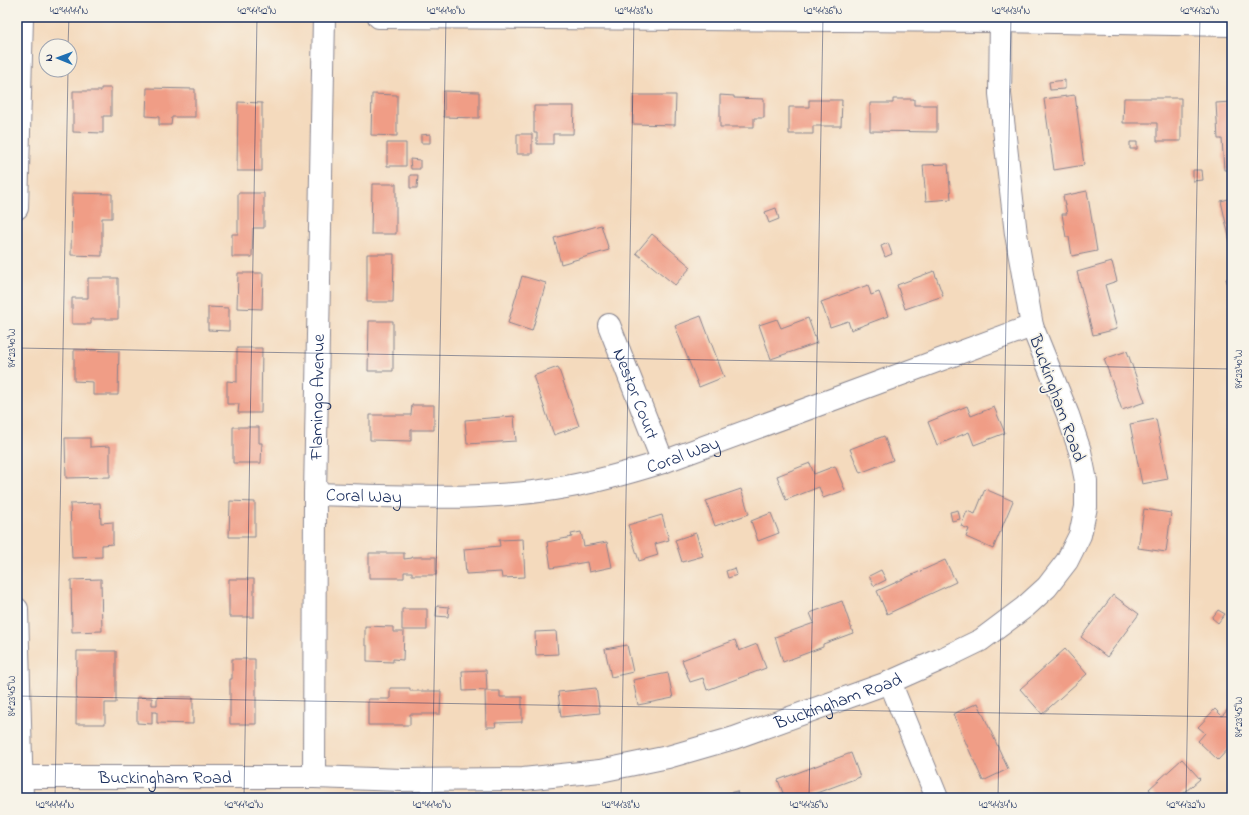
<svg xmlns="http://www.w3.org/2000/svg" width="1249" height="815" font-family="'Indie Flower',sans-serif">
<style>
.building{fill:#f09d86}
.lines{fill:none;stroke-linecap:round;stroke-linejoin:round}
.minor-casing{stroke:#88848e;stroke-width:24}
.minor{stroke:#fff;stroke-width:22}
.ticks{fill:none;stroke:#1b2f5e;stroke-width:1;stroke-opacity:0.45}
.labels{text-anchor:middle;stroke-width:3.5;stroke-linejoin:round;paint-order:stroke}
.street-label{font-size:18px;fill:#1b2f5e;stroke:#f7f3e8}
.neatline{fill:none;stroke:#1b2f5e;stroke-width:1.5}
.ticks-label{font-size:10px;text-anchor:middle;fill:#1b2f5e}
</style>
<rect width="100%" height="100%" fill="#f7f3e8"/>
<filter id="ink" filterUnits="userSpaceOnUse"><feTurbulence type="fractalNoise" baseFrequency=".025" numOctaves="2"/><feDisplacementMap in="SourceGraphic" scale="8" xChannelSelector="R" yChannelSelector="G"/><feConvolveMatrix kernelMatrix="1 2 1 2 8 2 1 2 1" color-interpolation-filters="sRGB"/></filter>
<filter id="wash" filterUnits="userSpaceOnUse"><feTurbulence type="fractalNoise" baseFrequency=".012" numOctaves="4" result="noise"/><feDisplacementMap in="SourceGraphic" scale="16" xChannelSelector="R" yChannelSelector="G"/><feGaussianBlur stdDeviation="0.9" result="paint"/><feColorMatrix in="noise" values="0 0 0 0 0 0 0 0 0 0 0 0 0 0 0 0 0 1.4 0 .05"/><feComposite in="paint" operator="in"/></filter>
<g filter="url(#wash)">
<rect width="100%" height="100%" fill="#f4dabd"/>
<g id="blocks">
<!-- building -->
<path class="building" d="M1065 80V89L1050 90 1049 82Z
M101 88H111V116H103V133L73 132V91H101Z
M147 88 195 89V117H172L171 125H159V117L146 116Z
M444 91 479 92V118L444 117Z
M372 94 397 95V136L371 135Z
M633 95H676L675 125 633 124Z
M720 95 734 96V98L764 99V118H754V127H720Z
M1075 95 1084 165 1054 170 1044 99Z
M1124 98H1181V141H1157V123H1123Z
M893 99H914V105H937V132L870 131V103H893Z
M809 100H842L841 126H813V134H789V107H809Z
M238 102 262 103V171H237Z
M1232 102V170H1224L1222 139H1218L1216 103Z
M534 106H574L573 134H553V144H537V133H534Z
M430 134V143H421V135Z
M517 134H532V154H517Z
M1130 142H1137V149H1130Z
M387 143H406V166H387Z
M410 159 420 160V169H411Z
M948 164 951 199 926 201 923 165Z
M1193 170H1202L1203 180 1193 181Z
M410 175H418L417 188H410Z
M372 184H396V234H371Z
M1087 191 1097 251 1072 256 1069 237H1066L1062 214H1067L1063 196Z
M72 193 112 194V218H102V256L71 255Z
M238 193H264V228H253L252 257H232V234H238Z
M1232 198V246H1231L1221 201Z
M776 208 779 219 769 223 765 212Z
M601 225 609 250 561 264 554 238Z
M652 234 691 267 675 285 636 253Z
M888 243 892 254 885 257 881 246Z
M367 254H394L393 302H367Z
M1112 262 1117 281 1105 285 1117 329 1093 335 1077 272Z
M934 271 943 296 905 309 897 285Z
M238 273H263L262 309 237 308Z
M522 276 546 283 532 331 508 323Z
M1232 277V297L1226 279Z
M88 278H118V319H91V324H72V298H88Z
M868 285 871 295 879 292 888 316 851 330 848 321 830 327 821 302Z
M208 307 229 308V331L208 330Z
M701 316 724 377 699 387 675 326Z
M808 318 817 343 771 359 759 325 777 319 781 328Z
M369 321H393V371H368Z
M237 348H262L261 413H238L239 404H227V381L237 382Z
M74 350 119 351 118 395H93V382L74 381Z
M1127 351 1145 402 1122 410 1104 359Z
M558 367 579 426 554 435 533 376Z
M412 405H434V430H411V441L370 440V415H411Z
M967 406 971 416 994 407 1005 433 974 445 969 432 937 445 928 422Z
M514 416 516 441 467 444 465 420Z
M1156 419 1168 479 1142 484 1130 424Z
M233 427H259V443H262L261 463H233Z
M884 436 893 460 860 473 850 449Z
M65 438H90V447L110 446V477L66 478Z
M810 463 814 474 835 466 845 490 823 498 819 487 786 500 777 476Z
M741 489 749 514 715 526 706 501Z
M985 489 1013 501 993 549 966 537 969 529 961 526 967 511 975 514Z
M230 501 255 502V537H229Z
M100 503 101 523 113 522V544L102 545V557L72 558 70 504Z
M1144 509 1171 513 1166 552 1138 548Z
M958 510 960 519 952 521 950 512Z
M771 513 779 533 758 541 751 521Z
M662 515 669 540 655 544 658 555 639 561 628 525Z
M581 532 584 546 607 542 612 567 589 572 587 562 551 568 547 542 572 537 571 534Z
M696 533 703 556 682 562 675 540Z
M523 539 525 577 502 578 501 572 466 574 464 549 500 546 499 540Z
M369 553H404V559L412 558V557H436V575H412V572H404V578H369Z
M945 560 956 582 887 614 877 591Z
M735 568 737 575 728 578 726 571Z
M881 570 886 580 874 586 869 576Z
M101 579 102 631 72 632 71 580Z
M229 579H254V617H229Z
M1113 595 1139 614 1107 657 1081 637Z
M842 601 853 633 823 644V647L783 662 775 637 814 623 810 613Z
M437 606 449 607 448 617 436 616Z
M402 609H427V630H402Z
M1218 610 1225 614 1218 623 1212 618Z
M365 626 393 627V632H404L403 660 393 659V662L367 661V645H365Z
M556 631 558 654 536 655 535 632Z
M735 640 739 651 757 644 766 668 707 690 703 678 690 682 682 660Z
M627 645 633 672 611 677 605 649Z
M1065 649 1087 674 1042 714 1020 689Z
M77 651H116V703H105V724H76Z
M232 659H255V680H256V724H230V679H232Z
M486 670 487 690 463 691 462 671Z
M668 673 673 698 638 705 633 680Z
M390 688H410V691H441L440 714H410V725H368V699H390Z
M596 688 600 713 561 717 558 692Z
M485 691H500V697H522V722L495 723 496 727H486Z
M137 697 152 698V705H157V697H193V724L157 723V712H152V724L137 723Z
M978 703 1008 769 983 781 953 714Z
M1232 705V745L1218 760 1198 741 1205 733 1198 727 1215 709 1222 716Z
M851 753 860 777 803 798H785L778 780Z
M1182 759 1200 779 1178 798H1156L1149 789Z
M737 791 739 798H730L729 793Z"/>
</g>
</g>
<g filter="url(#ink)">
<use href="#blocks" fill-opacity="0" stroke="#88848e" stroke-width="1"/>
<g class="lines">
<!-- minor casing -->
<g class="minor-casing">
<g id="minor">
<path d="M379 17 1001 21 1232 25"/>
<path d="M17 208 22 17"/>
<path id="s1" d="M609 325 663 462"/>
<path id="s2" d="M315 494C398 496 485 502 566 487 599 481 631 472 663 462L1032 326"/>
<path d="M17 609 22 798"/>
<path d="M890 682 937 798"/>
<path id="s3" d="M17 777H314L402 780 523 779 600 771 668 757 734 738 890 682 946 657 981 640 1025 607 1047 587 1067 561 1080 535 1086 507V481L1080 451 1068 415 1032 326 1016 234 1000 94 1001 17"/>
<path id="s4" d="M314 777 315 494 324 17"/>
</g>
</g>
<!-- minor -->
<use href="#minor" class="minor"/>
</g>
</g>
<!-- ticks -->
<path class="ticks" d="M943 17 1232 22M68 46 69 17M17 348 1232 369M17 696 1232 717M55 798 68 70M244 798 257 17M432 798 446 17M621 798 634 17M809 798 823 17M998 798 1011 17M1186 798 1200 17"/>
<g class="labels">
<!-- street labels -->
<g class="street-label">
<text dy="6" stroke="none"><textPath href="#s1" startOffset="74">Nestor Court</textPath></text>
<text dy="6" stroke="none"><textPath href="#s4" startOffset="380">Flamingo Avenue</textPath></text>
<text transform="translate(1058 398) rotate(70)" y="6">Buckingham Road</text>
<text dy="6" stroke="none"><textPath href="#s2" startOffset="373">Coral Way</textPath></text>
<text dy="6" stroke="none"><textPath href="#s2" startOffset="49">Coral Way</textPath></text>
<text dy="6" stroke="none"><textPath href="#s3" startOffset="832">Buckingham Road</textPath></text>
<text dy="6" stroke="none"><textPath href="#s3" startOffset="148">Buckingham Road</textPath></text>
</g>
</g>
<!-- margin -->
<rect width="1249" height="815" fill="none" stroke="#f7f3e8" stroke-width="44"/>
<!-- north arrow -->
<g transform="translate(58 58) rotate(271)"><circle r="19" fill="#f7f3e8" stroke="#9fa5b1"/>
<path d="M0-3L7 15L0 10L-7 15Z" fill="#1f6fb2"/>
<text y="-6" font-size="11" font-weight="bold" text-anchor="middle" fill="#1b2f5e">N</text>
</g>
<rect x="22" y="22" width="1205" height="771" class="neatline"/>
<g class="ticks-label">
<text x="69" y="14">42°44'44"N</text>
<text x="257" y="14">42°44'42"N</text>
<text x="446" y="14">42°44'40"N</text>
<text x="634" y="14">42°44'38"N</text>
<text x="823" y="14">42°44'36"N</text>
<text x="1011" y="14">42°44'34"N</text>
<text x="1200" y="14">42°44'32"N</text>
<text transform="translate(11 348) rotate(-90)" y="4">84°23'40"W</text>
<text transform="translate(1238 369) rotate(-90)" y="4">84°23'40"W</text>
<text transform="translate(11 696) rotate(-90)" y="4">84°23'45"W</text>
<text transform="translate(1238 717) rotate(-90)" y="4">84°23'45"W</text>
<text x="55" y="808">42°44'44"N</text>
<text x="244" y="808">42°44'42"N</text>
<text x="432" y="808">42°44'40"N</text>
<text x="621" y="808">42°44'38"N</text>
<text x="809" y="808">42°44'36"N</text>
<text x="998" y="808">42°44'34"N</text>
<text x="1186" y="808">42°44'32"N</text>
</g>
</svg>
